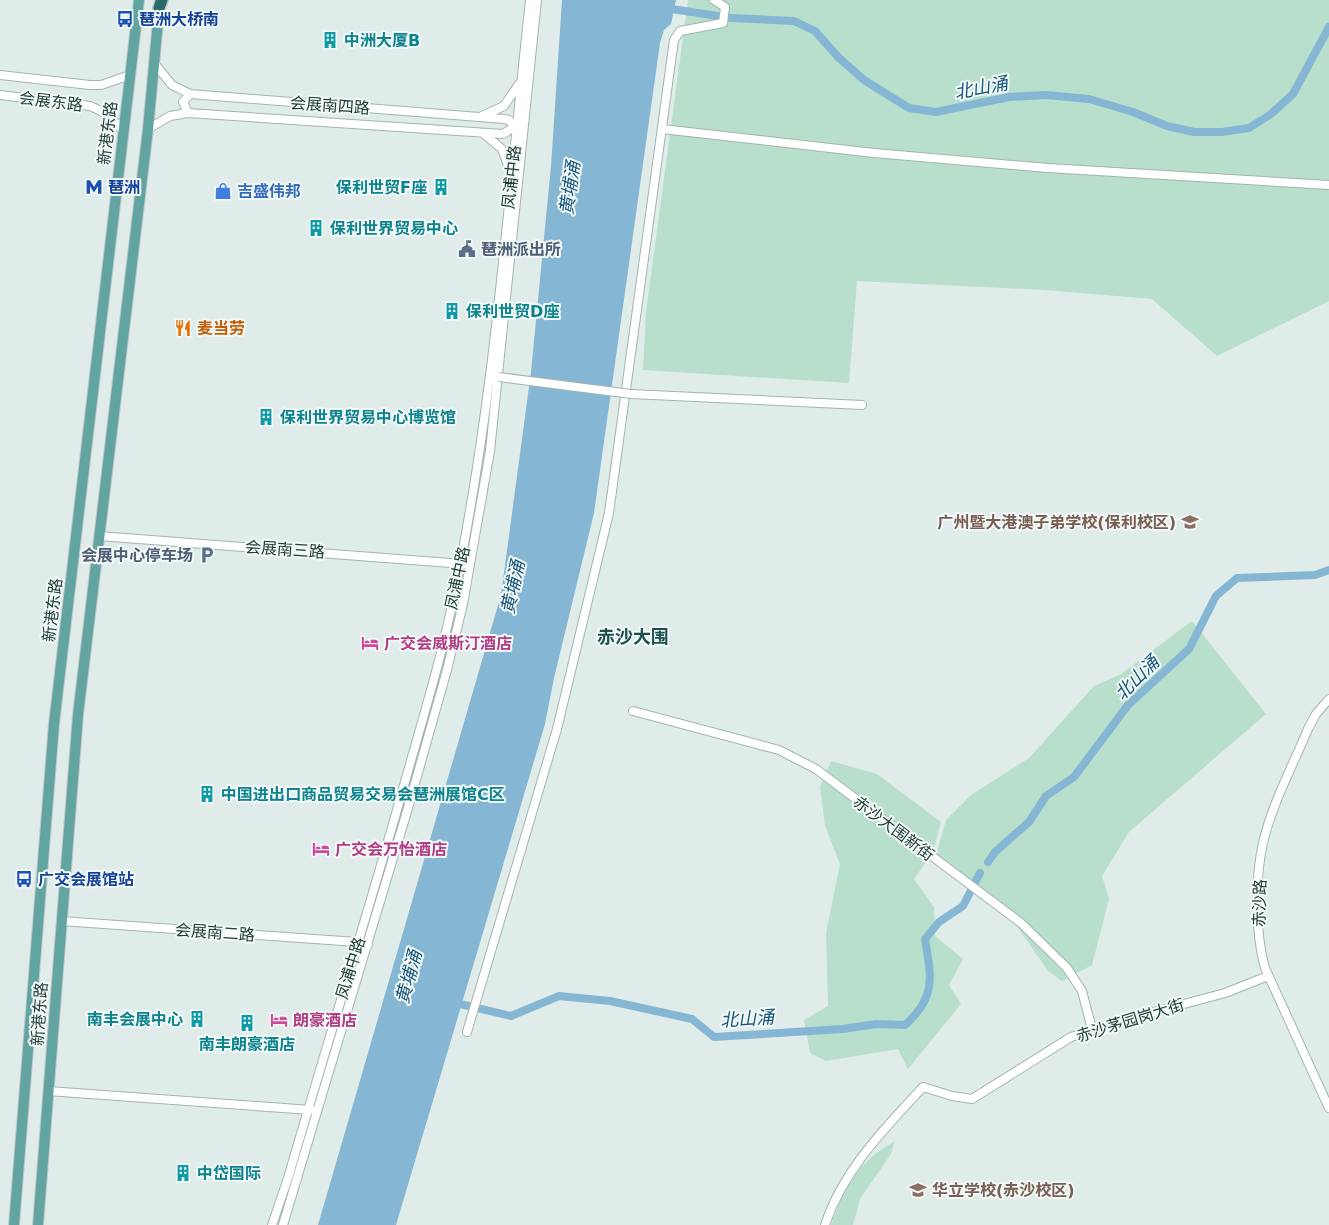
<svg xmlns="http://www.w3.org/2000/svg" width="1329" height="1225" font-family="'DejaVu Sans','Noto Sans SC',sans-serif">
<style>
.green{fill:#b8dfcb}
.water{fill:#85b7d4}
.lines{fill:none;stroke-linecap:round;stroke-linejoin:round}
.canal{stroke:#85b7d4;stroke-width:8}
.minor-casing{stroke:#a3b4b2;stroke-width:10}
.major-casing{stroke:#c1c9c8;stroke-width:12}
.highway-casing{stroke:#c1c9c8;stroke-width:14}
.minor{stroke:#fff;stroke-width:8}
.major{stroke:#62a4a2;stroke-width:10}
.highway{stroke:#2a6a6b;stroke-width:11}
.minor-bridge-casing{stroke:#a3b4b2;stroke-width:10;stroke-linecap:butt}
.minor-bridge{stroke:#fff;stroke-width:8}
.labels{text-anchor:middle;stroke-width:4;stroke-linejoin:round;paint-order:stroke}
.transit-label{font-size:16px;font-weight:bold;fill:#164399;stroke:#f1f8f6;text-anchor:start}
.culture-label{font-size:16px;font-weight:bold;fill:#0d838f;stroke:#f1f8f6;text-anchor:start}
.street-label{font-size:16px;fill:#203d3c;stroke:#f1f8f6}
.shop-label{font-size:16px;font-weight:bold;fill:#366cbe;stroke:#f1f8f6;text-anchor:start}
.service-label{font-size:16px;font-weight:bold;fill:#4e5e75;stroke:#f1f8f6;text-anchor:start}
.food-label{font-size:16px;font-weight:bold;fill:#c56008;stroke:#f1f8f6;text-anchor:start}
.education-label{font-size:16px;font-weight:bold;fill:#785e54;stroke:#f1f8f6;text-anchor:end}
.hotel-label{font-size:16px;font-weight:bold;fill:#b23c85;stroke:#f1f8f6;text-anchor:start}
.water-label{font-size:18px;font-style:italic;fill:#17557d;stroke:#f1f8f6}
.neighbourhood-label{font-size:18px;font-weight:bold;fill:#1b514f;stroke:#f1f8f6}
</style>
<rect width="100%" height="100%" fill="#e0ece9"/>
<!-- green -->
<path class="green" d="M688 0H1329V301L1217 356 1152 299 1045 290 857 281 849 383 643 370 646 312Z
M1192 621 1266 714 1129 832 1102 876 1109 899 1092 965 1062 981 1048 971 1003 906 936 855 946 820 971 795 1029 758 1094 686 1121 674Z
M831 761 877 774 941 822 933 852 914 879 934 907 935 936 963 959 949 985 961 1004 908 1069 898 1049 826 1061 810 1053 804 1020 828 1006 826 933 840 864 825 826 820 787Z
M894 1142 891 1154 860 1199 853 1225H831C844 1188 858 1161 894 1142Z"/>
<!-- water -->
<path class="water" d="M562 0H676L671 24 664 30 660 43 594 513 554 678 545 724 396 1225H318L501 595 531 372 551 166Z"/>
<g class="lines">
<!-- canal -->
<path class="canal" d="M665 8 731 18 794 21 815 31 838 57 864 80 909 108 936 112 1009 97 1046 95 1089 99 1133 112 1167 126 1194 132H1222L1249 128 1271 114 1293 94 1329 27
M988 862 995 852 1029 822 1046 796 1074 777 1128 705 1189 649 1216 596 1237 578 1315 575 1329 570
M452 1002 511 1016 559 996 610 1001 692 1019 714 1037 843 1029 876 1024 905 1025C937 997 931 976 925 939L939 922 963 906 980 873"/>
<!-- minor casing -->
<g class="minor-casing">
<path id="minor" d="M154 63 172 85 190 94 504 119 509 120 517 130
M0 75 90 85H101L130 75
M0 95 90 106C104 111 113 118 122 130
M188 113 183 102 190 94
M482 116 504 106 519 84
M148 129 170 116 188 113 503 134 516 126
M662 129 874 153 1048 168 1329 185
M485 135 502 149 510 171
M631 394 862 405
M99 536 464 564
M1329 699 1316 714 1308 729C1293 765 1272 804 1263 843 1255 878 1255 933 1265 968L1329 1108
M633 711 779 750 816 769 1021 923 1067 968 1082 991 1092 1029
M61 921 357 942 368 945
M467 1032 557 729 609 513 674 40 680 31 723 23 725 7 714 0
M48 1091 311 1110
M272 1225 288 1178C326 1048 366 919 403 789 421 724 441 661 454 595 495 399 508 199 530 0
M283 1225 408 808 447 670 463 604 490 451 537 0
M825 1225C843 1170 885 1128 923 1087L952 1096 972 1099 1071 1037 1120 1021 1225 993 1268 976"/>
</g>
<!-- major casing -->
<g class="major-casing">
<path id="major" d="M14 1225 54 724 139 0
M38 1225 78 715 148 129 160 0"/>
</g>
<!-- highway casing -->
<g class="highway-casing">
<path id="highway" d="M159 8 162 0"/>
</g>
<!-- minor -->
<use href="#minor" class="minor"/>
<!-- major -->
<use href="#major" class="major"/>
<!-- highway -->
<use href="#highway" class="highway"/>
<!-- minor-bridge casing -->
<g class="minor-bridge-casing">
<path id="minor-bridge" d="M499 377 631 394"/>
</g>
<!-- minor-bridge -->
<use href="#minor-bridge" class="minor-bridge"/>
</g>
<!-- icons -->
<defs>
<g id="bus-bare" transform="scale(1.35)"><path d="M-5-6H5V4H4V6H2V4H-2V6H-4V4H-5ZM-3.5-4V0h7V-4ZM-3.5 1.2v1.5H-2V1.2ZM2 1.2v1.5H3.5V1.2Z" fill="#1a4fb4" stroke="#f1f8f6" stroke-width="2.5" paint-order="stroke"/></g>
<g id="building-bare" transform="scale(1.35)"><path d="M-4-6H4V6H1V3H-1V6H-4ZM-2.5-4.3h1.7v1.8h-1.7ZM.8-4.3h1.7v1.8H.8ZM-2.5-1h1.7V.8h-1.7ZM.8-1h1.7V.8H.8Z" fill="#0f9aa8" stroke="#f1f8f6" stroke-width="2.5" paint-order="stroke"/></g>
<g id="metro-bare" transform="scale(1.35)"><path d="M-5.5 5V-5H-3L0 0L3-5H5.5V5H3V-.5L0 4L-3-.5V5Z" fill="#1a4fb4" stroke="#f1f8f6" stroke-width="2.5" paint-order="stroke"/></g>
<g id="shop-bare" transform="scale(1.35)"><path d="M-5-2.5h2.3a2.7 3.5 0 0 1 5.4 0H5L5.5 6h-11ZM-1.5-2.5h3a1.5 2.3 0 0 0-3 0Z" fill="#3f7fe0" stroke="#f1f8f6" stroke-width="2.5" paint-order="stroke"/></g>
<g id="civic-bare" transform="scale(1.35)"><path d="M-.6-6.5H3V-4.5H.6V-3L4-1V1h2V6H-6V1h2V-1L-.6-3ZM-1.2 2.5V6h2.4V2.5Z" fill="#5c6f8a" stroke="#f1f8f6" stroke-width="2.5" paint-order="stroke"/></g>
<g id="restaurant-bare" transform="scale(1.35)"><path d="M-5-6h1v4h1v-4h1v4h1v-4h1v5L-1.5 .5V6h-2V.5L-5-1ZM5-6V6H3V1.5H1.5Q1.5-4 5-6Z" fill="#e8710a" stroke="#f1f8f6" stroke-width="2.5" paint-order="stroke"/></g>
<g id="school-bare" transform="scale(1.35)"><path d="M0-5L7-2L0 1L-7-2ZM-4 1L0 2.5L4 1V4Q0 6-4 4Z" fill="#8d6e63" stroke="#f1f8f6" stroke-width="2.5" paint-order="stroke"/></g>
<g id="parking-bare" transform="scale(1.35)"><path d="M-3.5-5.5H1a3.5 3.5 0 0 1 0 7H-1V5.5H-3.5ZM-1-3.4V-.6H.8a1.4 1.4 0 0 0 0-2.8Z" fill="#5c6f8a" stroke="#f1f8f6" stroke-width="2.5" paint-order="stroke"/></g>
<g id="hotel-bare" transform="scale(1.35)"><path d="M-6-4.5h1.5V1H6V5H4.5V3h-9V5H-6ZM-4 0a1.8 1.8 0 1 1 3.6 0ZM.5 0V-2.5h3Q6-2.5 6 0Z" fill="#d1479c" stroke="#f1f8f6" stroke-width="2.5" paint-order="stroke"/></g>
</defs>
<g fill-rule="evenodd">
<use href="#bus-bare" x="125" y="19"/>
<use href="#building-bare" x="330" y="40"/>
<use href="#metro-bare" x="94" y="187"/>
<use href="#building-bare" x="441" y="187"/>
<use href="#shop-bare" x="223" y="191"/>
<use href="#building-bare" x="316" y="228"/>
<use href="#civic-bare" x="467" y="249"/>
<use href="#building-bare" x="452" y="311"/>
<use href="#restaurant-bare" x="183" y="328"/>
<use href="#building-bare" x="266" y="417"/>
<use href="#school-bare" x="1190" y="522"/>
<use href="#parking-bare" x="207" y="555"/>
<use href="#hotel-bare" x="370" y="643"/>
<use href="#building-bare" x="207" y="794"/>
<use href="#hotel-bare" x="321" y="849"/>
<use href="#bus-bare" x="24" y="879"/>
<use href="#building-bare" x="197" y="1019"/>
<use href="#hotel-bare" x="279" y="1020"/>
<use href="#building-bare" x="247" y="1023"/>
<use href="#building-bare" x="183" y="1173"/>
<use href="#school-bare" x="918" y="1190"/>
</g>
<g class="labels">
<!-- transit labels -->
<g class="transit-label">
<text x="139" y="25">琶洲大桥南</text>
<text x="108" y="193">琶洲</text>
<text x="38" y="885">广交会展馆站</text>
</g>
<!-- culture labels -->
<g class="culture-label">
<text x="344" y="46">中洲大厦B</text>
<text x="427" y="193" text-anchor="end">保利世贸F座</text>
<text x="330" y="234">保利世界贸易中心</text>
<text x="466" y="317">保利世贸D座</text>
<text x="280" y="423">保利世界贸易中心博览馆</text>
<text x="221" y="800">中国进出口商品贸易交易会琶洲展馆C区</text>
<text x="183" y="1025" text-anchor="end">南丰会展中心</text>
<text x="247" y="1050" text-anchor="middle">南丰朗豪酒店</text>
<text x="197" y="1179">中岱国际</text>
</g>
<!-- street labels -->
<g class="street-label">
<text transform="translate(51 101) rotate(7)" y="6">会展东路</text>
<text transform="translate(330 105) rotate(4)" y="6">会展南四路</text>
<text transform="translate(107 133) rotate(-83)" y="6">新港东路</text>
<text transform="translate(511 177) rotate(-84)" y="6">凤浦中路</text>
<text transform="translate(285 549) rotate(4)" y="6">会展南三路</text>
<text transform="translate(457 578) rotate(-78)" y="6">凤浦中路</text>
<text transform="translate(52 610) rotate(-83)" y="6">新港东路</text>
<text transform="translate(894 828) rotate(37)" y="6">赤沙大围新街</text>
<text transform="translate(1259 903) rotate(-88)" y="6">赤沙路</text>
<text transform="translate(215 932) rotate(4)" y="6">会展南二路</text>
<text transform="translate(350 968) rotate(-73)" y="6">凤浦中路</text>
<text transform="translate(39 1014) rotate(-86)" y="6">新港东路</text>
<text transform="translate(1130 1020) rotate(-17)" y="6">赤沙茅园岗大街</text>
</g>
<!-- shop labels -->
<g class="shop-label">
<text x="237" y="197">吉盛伟邦</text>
</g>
<!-- service labels -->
<g class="service-label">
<text x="481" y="255">琶洲派出所</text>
<text x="193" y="561" text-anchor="end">会展中心停车场</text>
</g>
<!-- food labels -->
<g class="food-label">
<text x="197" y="334">麦当劳</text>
</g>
<!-- education labels -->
<g class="education-label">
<text x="1176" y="528">广州暨大港澳子弟学校(保利校区)</text>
<text x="932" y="1196" text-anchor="start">华立学校(赤沙校区)</text>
</g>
<!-- hotel labels -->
<g class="hotel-label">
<text x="384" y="649">广交会威斯汀酒店</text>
<text x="335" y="855">广交会万怡酒店</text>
<text x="293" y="1026">朗豪酒店</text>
</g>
<!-- water labels -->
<g class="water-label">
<text transform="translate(981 88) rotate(-11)" y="6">北山涌</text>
<text transform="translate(570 188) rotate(-82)" y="6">黄埔涌</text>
<text transform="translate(513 587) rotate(-78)" y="6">黄埔涌</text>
<text transform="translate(1137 678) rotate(-45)" y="6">北山涌</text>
<text transform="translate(409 977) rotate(-75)" y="6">黄埔涌</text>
<text transform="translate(747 1019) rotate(-4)" y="6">北山涌</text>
</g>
<!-- neighbourhood labels -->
<g class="neighbourhood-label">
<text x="633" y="643">赤沙大围</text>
</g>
</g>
</svg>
